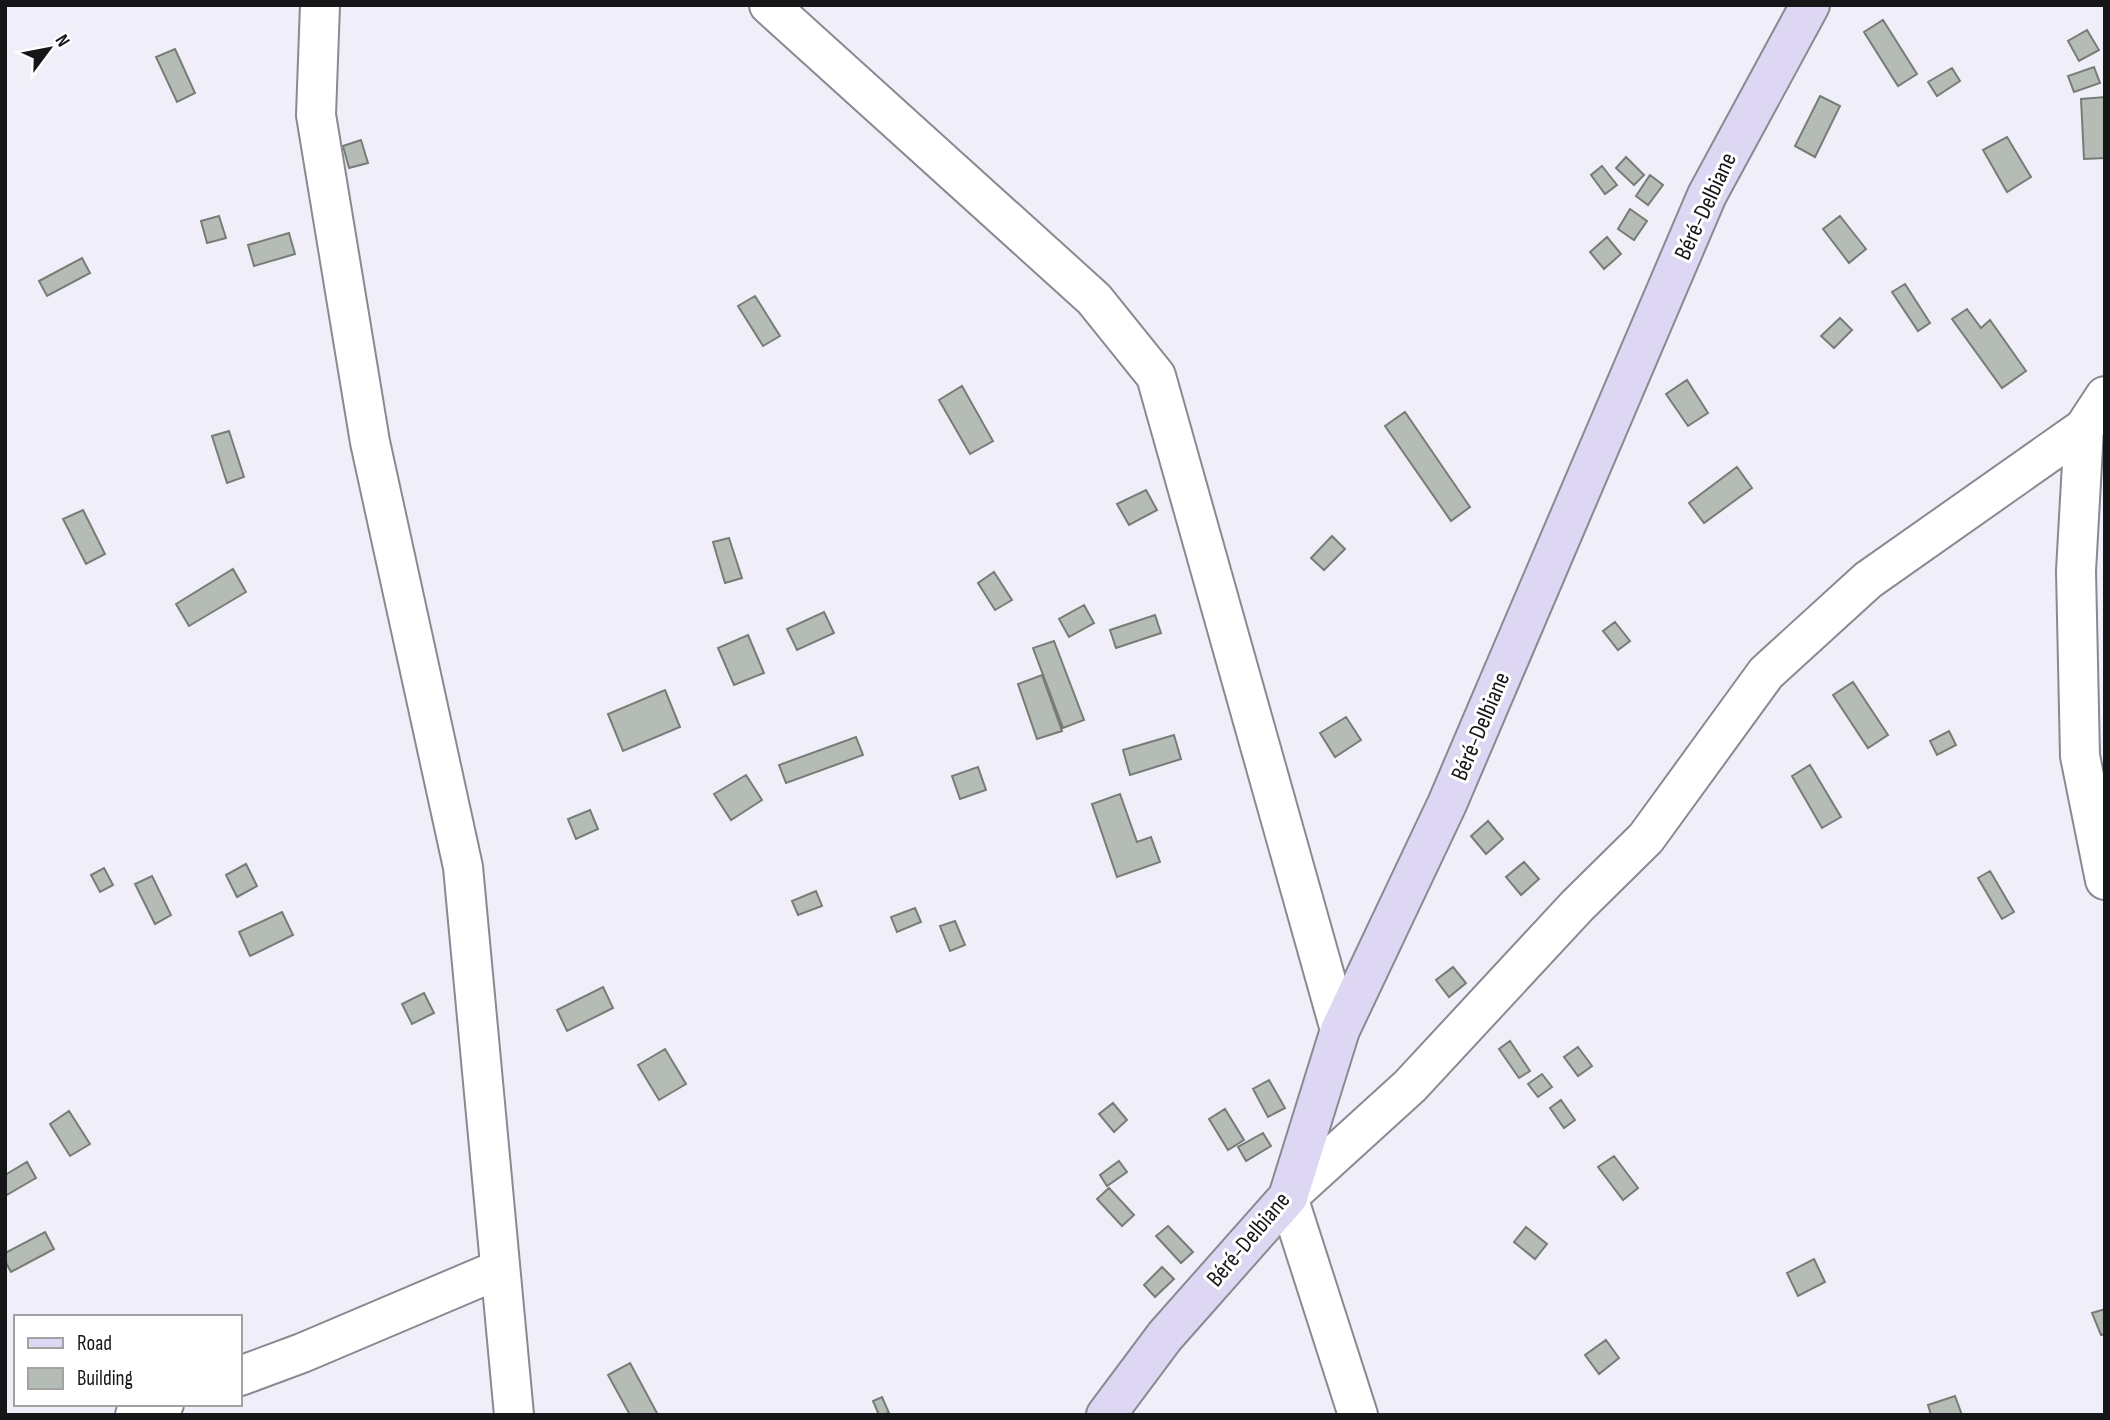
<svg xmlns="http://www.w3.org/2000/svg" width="2110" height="1420" font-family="'Sofia Sans Condensed',sans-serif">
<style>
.building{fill:#b5bcb5;stroke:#777d76;stroke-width:2}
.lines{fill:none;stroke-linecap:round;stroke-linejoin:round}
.street-casing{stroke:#8a8991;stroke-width:42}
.secondary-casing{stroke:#8a8991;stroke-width:42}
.street{stroke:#fff;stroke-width:38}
.secondary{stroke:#ddd7f3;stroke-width:38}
.labels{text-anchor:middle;stroke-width:6;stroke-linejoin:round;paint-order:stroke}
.street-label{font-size:24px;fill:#161619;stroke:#fff}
</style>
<rect width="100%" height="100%" fill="#f0eff9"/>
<!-- building -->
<path class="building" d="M1883 20 1917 74 1898 86 1864 32Z
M2087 30 2099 50 2079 61 2068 41Z
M175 49 195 93 177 102 156 57Z
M2094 67 2100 83 2074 92 2068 76Z
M1952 68 1960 81 1937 96 1928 82Z
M1820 96 1840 106 1815 157 1795 146Z
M2105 97V158L2084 159 2081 99Z
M2007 137 2031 177 2007 192 1983 150Z
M361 140 368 163 349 168 343 146Z
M1626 157 1644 175 1634 185 1616 168Z
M1602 166 1617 185 1605 194 1591 175Z
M1650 175 1663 185 1648 205 1636 196Z
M1630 209 1647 221 1634 240 1618 229Z
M219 216 226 238 207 243 201 221Z
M1840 216 1866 249 1849 263 1823 229Z
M289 233 295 254 254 266 248 245Z
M1607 237 1621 254 1604 269 1590 252Z
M82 258 90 273 47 296 39 281Z
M1905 284 1930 323 1918 331 1892 292Z
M755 296 780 336 763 346 738 306Z
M1967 309 1981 328 1990 320 2026 371 2002 388 1952 319Z
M1840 318 1852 330 1834 348 1821 336Z
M1687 380 1708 413 1688 426 1666 394Z
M962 386 993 441 970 454 939 400Z
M1405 412 1470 507 1451 521 1385 426Z
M229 431 244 477 227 483 212 436Z
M1737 467 1752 488 1704 523 1689 503Z
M1146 490 1157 510 1129 525 1117 504Z
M83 510 105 554 86 564 63 519Z
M1332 536 1345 549 1324 570 1311 558Z
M729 538 742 578 725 583 713 542Z
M233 569 246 592 189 626 176 604Z
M994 572 1012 600 995 610 978 583Z
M1084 605 1094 623 1069 637 1059 619Z
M824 612 834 633 797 650 787 629Z
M1155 615 1161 633 1116 648 1110 630Z
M1615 622 1630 641 1618 650 1603 631Z
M748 635 764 673 734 685 718 648Z
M1054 641 1084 720 1063 728 1033 648Z
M1042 675 1062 731 1037 739 1018 684Z
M1853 682 1888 735 1868 748 1833 695Z
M665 690 680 727 623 751 608 714Z
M1346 717 1361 740 1335 757 1320 733Z
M1949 731 1956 745 1937 755 1930 741Z
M1174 735 1181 759 1130 775 1123 750Z
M856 737 863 755 786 783 779 765Z
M1810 765 1841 817 1822 828 1792 776Z
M978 767 986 790 960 799 952 776Z
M746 775 762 800 731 820 714 794Z
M1120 794 1137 842 1151 837 1160 862 1117 877 1092 804Z
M590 810 598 829 576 839 568 819Z
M1488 821 1503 839 1486 854 1471 836Z
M1524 862 1539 879 1521 895 1506 877Z
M246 864 257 886 237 897 226 875Z
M104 868 113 885 100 892 91 875Z
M1990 871 2014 912 2002 919 1978 878Z
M152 876 171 915 155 924 135 884Z
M816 891 822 906 798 915 792 901Z
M915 908 921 922 897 932 891 917Z
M282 912 293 935 250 956 239 932Z
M955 921 965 945 950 951 940 926Z
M1453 967 1466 983 1449 997 1436 980Z
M603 987 613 1008 567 1031 557 1010Z
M424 993 434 1013 412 1024 402 1004Z
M1510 1041 1530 1071 1519 1078 1499 1049Z
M1578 1047 1592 1066 1578 1076 1564 1057Z
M665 1049 686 1084 659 1100 638 1065Z
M1542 1074 1552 1087 1538 1097 1528 1084Z
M1269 1080 1285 1108 1268 1117 1253 1089Z
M1561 1100 1575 1120 1564 1128 1550 1108Z
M1113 1103 1127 1120 1114 1132 1099 1114Z
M1225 1109 1244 1140 1228 1150 1209 1119Z
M69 1111 90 1144 70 1156 50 1124Z
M1263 1133 1271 1146 1246 1161 1238 1147Z
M1614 1156 1638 1188 1623 1200 1598 1167Z
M1119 1161 1127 1172 1107 1186 1100 1175Z
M27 1162 36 1178 5 1196V1175Z
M1109 1188 1134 1215 1122 1226 1097 1199Z
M1168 1226 1193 1252 1181 1263 1156 1236Z
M1526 1227 1547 1244 1535 1259 1514 1242Z
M45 1232 54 1249 11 1272 5 1261V1253Z
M1814 1259 1825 1282 1798 1296 1787 1273Z
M1162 1267 1174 1279 1155 1297 1144 1285Z
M2105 1309V1334L2101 1335 2092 1313Z
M1606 1340 1619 1358 1599 1374 1585 1355Z
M630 1363 658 1415H630L608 1375Z
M1955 1396 1962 1415H1931L1928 1405Z
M882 1397 889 1413 879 1415 873 1401Z"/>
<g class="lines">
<!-- street casing -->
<g class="street-casing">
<path id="street" d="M320 5 316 115 370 442 463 867 514 1415
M769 5 1094 299 1156 376 1340 1030
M2105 396 2084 428 2076 571 2080 756 2105 880
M240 1376 302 1353 500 1269
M135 1415 164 1404
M1358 1415 1288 1197 1410 1086 1577 906 1646 838 1766 673 1868 580 2084 428"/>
</g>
<!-- secondary casing -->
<g class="secondary-casing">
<path id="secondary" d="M1106 1415 1165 1336 1288 1197 1340 1030 1447 804 1707 195 1810 5"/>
</g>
<!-- street -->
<use href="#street" class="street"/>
<!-- secondary -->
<use href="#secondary" class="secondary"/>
</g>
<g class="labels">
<!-- street labels -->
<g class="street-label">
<text transform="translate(1705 206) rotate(-65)" y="8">Béré-Delbiane</text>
<text transform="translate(1480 726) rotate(-67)" y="8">Béré-Delbiane</text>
<text transform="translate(1248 1239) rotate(-50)" y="8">Béré-Delbiane</text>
</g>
</g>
<!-- border -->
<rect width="2110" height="1420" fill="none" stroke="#161619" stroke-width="14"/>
<!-- legend -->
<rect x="14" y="1315" width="228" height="91" fill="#ffffff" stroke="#a2a2a3" stroke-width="2"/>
<rect x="28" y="1338" width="35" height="10" fill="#ddd7f3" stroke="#a2a2a3" stroke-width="2"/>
<text x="77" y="1350" font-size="21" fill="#161619">Road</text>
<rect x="28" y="1368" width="35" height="21" fill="#b5bcb5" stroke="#a2a2a3" stroke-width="2"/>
<text x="77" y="1385" font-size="21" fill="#161619">Building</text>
<!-- north arrow -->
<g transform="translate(49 49) rotate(58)" stroke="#ffffff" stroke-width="5" paint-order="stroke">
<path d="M0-5L12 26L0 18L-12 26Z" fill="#161619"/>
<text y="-10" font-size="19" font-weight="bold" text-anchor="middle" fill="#161619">N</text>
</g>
</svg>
